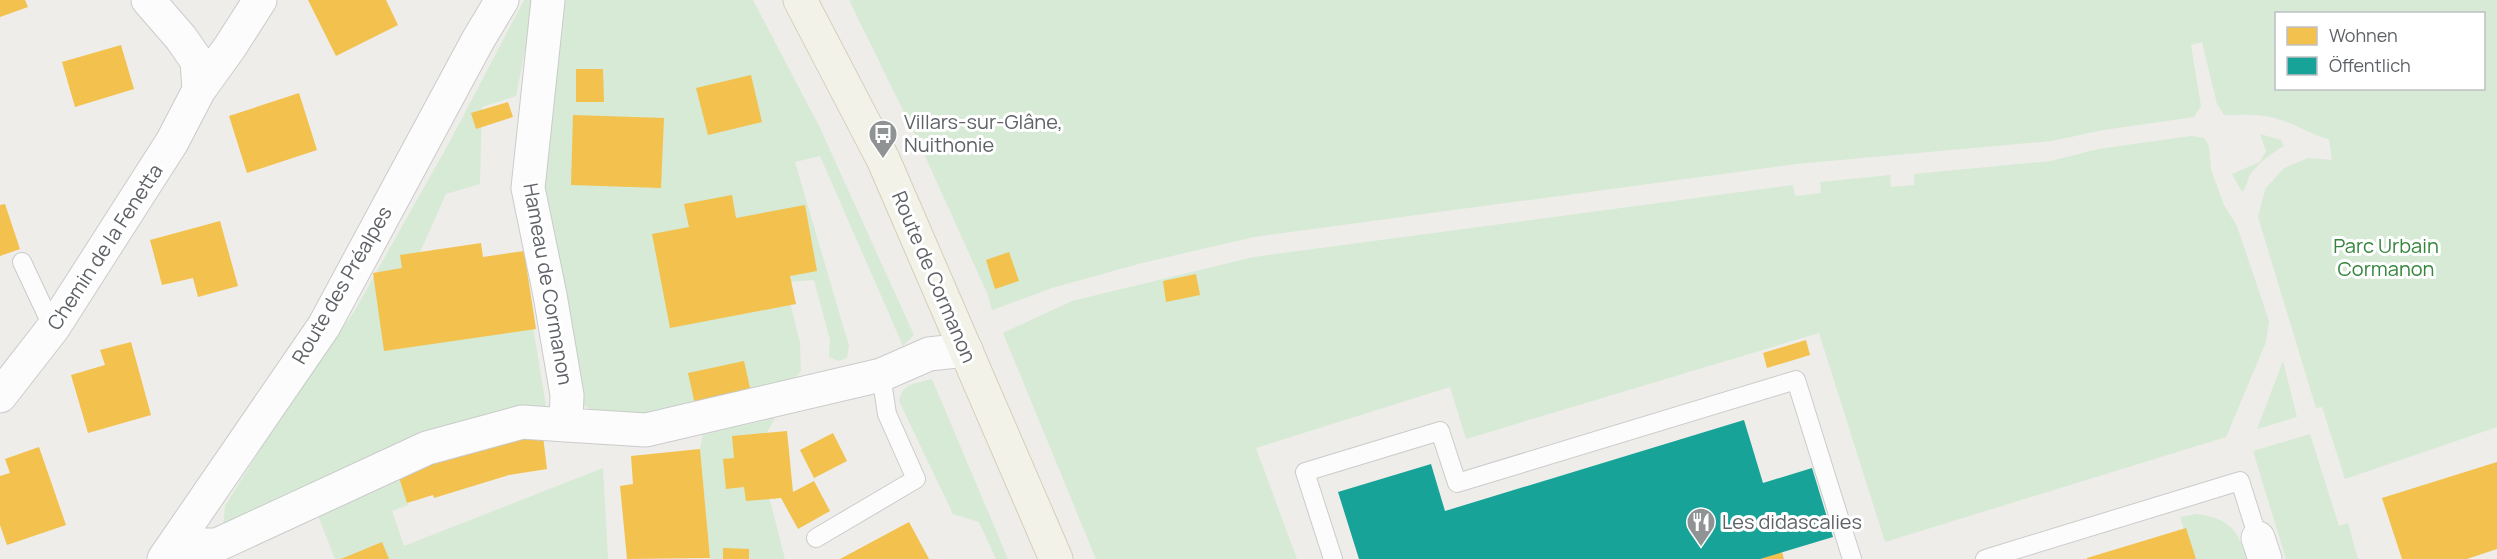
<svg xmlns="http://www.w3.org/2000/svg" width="2497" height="559" font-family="Manrope,sans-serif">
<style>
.green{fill:#d6ead5;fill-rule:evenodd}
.homes{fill:#f2c14e}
.public{fill:#17a398}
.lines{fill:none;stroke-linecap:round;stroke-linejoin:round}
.lane-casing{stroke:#cacbcb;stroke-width:20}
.street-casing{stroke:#cacbcb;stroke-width:35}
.primary-casing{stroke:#d6ceb7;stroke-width:35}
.lane{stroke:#fcfcfc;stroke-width:18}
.street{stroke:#fcfcfc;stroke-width:33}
.primary{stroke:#f3f2e9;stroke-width:33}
.labels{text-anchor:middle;stroke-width:6;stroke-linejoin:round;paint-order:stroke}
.poi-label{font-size:20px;fill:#5e6267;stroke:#fff;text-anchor:start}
.park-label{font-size:20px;fill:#35863c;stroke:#fff}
.street-label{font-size:20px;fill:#5e6267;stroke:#fff}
</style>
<rect width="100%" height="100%" fill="#eeede9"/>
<!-- green -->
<path class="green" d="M524 0H535L516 96 482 107 480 184 446 194 399 299 532 321 546 406 434 439 223 528 225 506 291 400 354 312 449 143Z
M558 0H753L820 128 914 335 903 346 820 156 795 162 849 346 847 358 838 361 829 357 830 340 814 280 785 282 800 343 801 371 788 386C747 395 609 436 581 402L537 194Z
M849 0H2497V427L2345 479 2322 407 2316 408 2258 217 2265 189 2284 168 2308 158 2332 160 2329 139C2311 135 2298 125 2281 120 2262 113 2244 115 2224 115L2217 104 2202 42 2191 45 2201 106 2194 117 2103 130 2052 141 1796 164 1254 237 1142 263 1052 288 992 310 987 293 921 147ZM2276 14H2484V88H2276Z
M2260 134 2281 140 2284 146C2272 153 2257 164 2250 175 2247 181 2247 187 2242 192L2232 174 2260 162 2266 151Z
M2191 136 2204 138 2209 146 2211 170 2224 205 2237 226 2269 321 2266 342 2226 437 1885 542 1819 333 1466 439 1450 387 1256 448 1297 559H1096L1003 333 1072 301 1254 257 1793 185 1795 196 1821 193 1820 182 1890 175 1891 187 1914 185V174L2051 161 2098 149Z
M2283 361 2297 417 2257 429Z
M932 379 1008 559H996L979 522 953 514 899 401C903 382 915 384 932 379Z
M775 418 757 450 785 559H710L700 449 703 434Z
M2310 434 2339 526 2348 523 2358 559H2286L2253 451Z
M603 468 608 559H335L315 508 397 472 408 505 392 511 404 546Z
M2197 514C2230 519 2237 529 2247 559H2193L2180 517Z"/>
<!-- homes -->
<path class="homes" d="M0 0H25L28 7 0 17Z
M308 0H386L398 25 336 56Z
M121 45 134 89 75 107 62 62Z
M576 69H603L604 102H576Z
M751 75 762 122 708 135 696 88Z
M299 93 317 150 247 173 229 116Z
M508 102 513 117 476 129 471 113Z
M573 115 664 118 661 188 571 185Z
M732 195 736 218 805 205 817 271 790 276 796 304 670 328 652 234 689 227 684 204Z
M5 204 20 249 0 256V205Z
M220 221 238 286 198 297 193 278 162 285 150 240Z
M481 243 483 257 524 251 536 329 384 351 373 273 402 268 400 255Z
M1009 252 1019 281 995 289 986 260Z
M1196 274 1200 295 1166 302 1163 281Z
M1806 340 1810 355 1767 368 1763 353Z
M131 342 151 415 88 433 71 375 105 365 100 350Z
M744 361 752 397 696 409 688 373Z
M542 428 547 469 509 475 434 498 433 495 407 503 396 468Z
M787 431 793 492 814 481 830 511 798 529 781 498 746 501 744 487 726 489 723 459 734 458 732 436Z
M833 433 847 461 814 478 800 450Z
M39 447 66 525 7 545 0 525V476L10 473 5 459Z
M700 449 710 558 627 559 620 486 633 484 631 456Z
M2497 462V549L2467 559H2402L2382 498Z
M909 522 929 559H840Z
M2186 528 2196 559H2087V558Z
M382 542 389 559H341Z
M723 548 749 549V559H723Z
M1782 552 1784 559H1762L1761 558Z"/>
<!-- public -->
<path class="public" d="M1744 420 1763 483 1812 468 1833 537 1760 559H1359L1338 492 1431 464 1445 511Z"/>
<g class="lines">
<!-- lane casing -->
<g class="lane-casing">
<path id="lane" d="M22 262 53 328
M816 538 916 479 887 414 881 375
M1333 559 1305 472 1440 431 1457 483 1796 380 1852 559
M1985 559 2240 481 2258 538"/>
</g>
<!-- street casing -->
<g class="street-casing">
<path id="street" d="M548 0 528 188 550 295 567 395 566 425 646 430 881 375 929 354 966 350
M199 90 230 47 260 0
M0 396 53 328 172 142 199 90 197 61 181 38 148 0
M2258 538 2265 559
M175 545H217L427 448 522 422 566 425
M164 559 324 326 478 40 502 0"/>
</g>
<!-- primary casing -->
<g class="primary-casing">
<path id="primary" d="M800 0 883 159 1056 559"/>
</g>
<!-- lane -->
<use href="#lane" class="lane"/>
<!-- street -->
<use href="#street" class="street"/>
<!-- primary -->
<use href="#primary" class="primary"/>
</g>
<!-- icons -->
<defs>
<g id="bus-pin" transform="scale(1.5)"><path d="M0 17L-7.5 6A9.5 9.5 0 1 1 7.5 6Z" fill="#909394" stroke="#fff"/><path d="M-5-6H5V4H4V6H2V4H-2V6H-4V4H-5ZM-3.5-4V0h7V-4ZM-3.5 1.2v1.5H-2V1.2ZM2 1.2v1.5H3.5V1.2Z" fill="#fff"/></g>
<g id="restaurant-pin" transform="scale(1.5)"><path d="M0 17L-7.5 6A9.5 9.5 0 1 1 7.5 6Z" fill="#909394" stroke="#fff"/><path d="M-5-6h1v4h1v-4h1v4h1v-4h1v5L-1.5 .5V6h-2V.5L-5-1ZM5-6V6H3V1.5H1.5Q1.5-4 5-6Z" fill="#fff"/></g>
</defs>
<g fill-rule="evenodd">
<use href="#bus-pin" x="883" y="134"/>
<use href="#restaurant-pin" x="1701" y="522"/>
</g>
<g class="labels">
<!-- poi labels -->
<g class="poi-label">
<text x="904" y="129">Villars-sur-Glâne,<tspan x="904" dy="23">Nuithonie</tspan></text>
<text x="1722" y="529">Les didascalies</text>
</g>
<!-- park labels -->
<g class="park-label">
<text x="2386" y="253">Parc Urbain<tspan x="2386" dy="23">Cormanon</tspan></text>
</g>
<!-- street labels -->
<g class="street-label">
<text transform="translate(105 247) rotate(-57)" y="7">Chemin de la Fenetta</text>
<text transform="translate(934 277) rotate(67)" y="7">Route de Cormanon</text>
<text transform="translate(548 284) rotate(80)" y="7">Hameau de Cormanon</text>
<text transform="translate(342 285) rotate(-60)" y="7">Route des Préalpes</text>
</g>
</g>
<!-- legend -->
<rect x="2275" y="12" width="210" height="78" fill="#ffffff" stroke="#bfc0c2" stroke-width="1.5"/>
<rect x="2287" y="27" width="30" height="18" fill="#f2c14e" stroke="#bfc0c2" stroke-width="1.5"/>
<text x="2329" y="42" font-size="18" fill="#5e6267">Wohnen</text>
<rect x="2287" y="57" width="30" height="18" fill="#17a398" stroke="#bfc0c2" stroke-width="1.5"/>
<text x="2329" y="72" font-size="18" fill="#5e6267">Öffentlich</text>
</svg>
